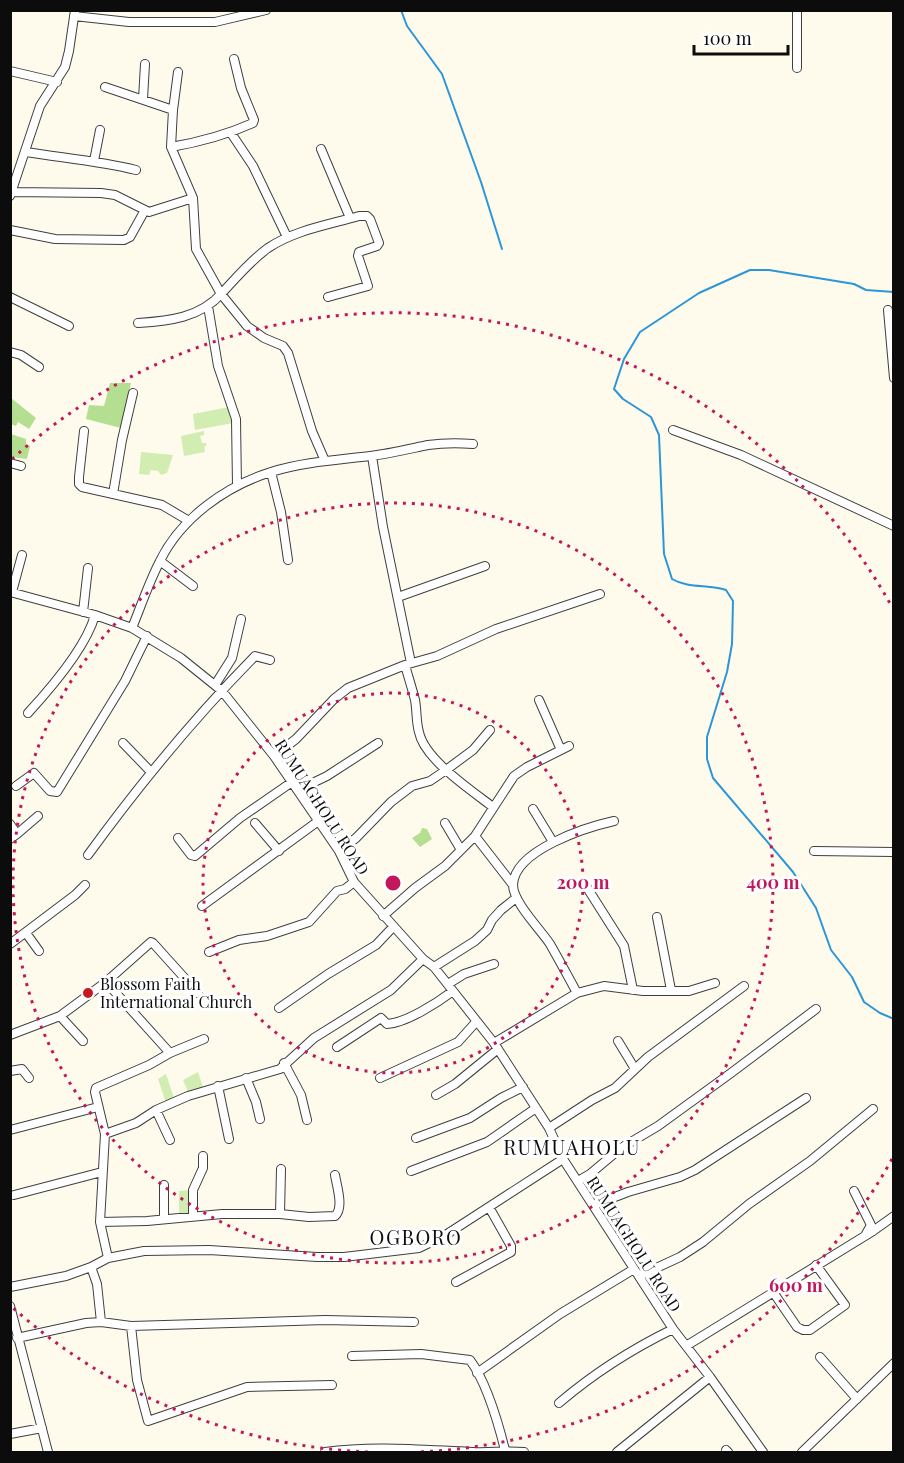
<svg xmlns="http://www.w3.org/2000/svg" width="904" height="1463" font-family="'Playfair Display',serif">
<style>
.green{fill:#d1edb2}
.forest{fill:#b4df90}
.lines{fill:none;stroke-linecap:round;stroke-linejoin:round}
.stream{stroke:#2c96d9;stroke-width:2}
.minor-casing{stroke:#3f3f3f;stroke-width:10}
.minor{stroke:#fff;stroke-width:8}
.ring{fill:none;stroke:#c2185b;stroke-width:3;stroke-dasharray:3 6}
.poi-dot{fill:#c81923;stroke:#fff;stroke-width:2}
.labels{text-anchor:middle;stroke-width:6;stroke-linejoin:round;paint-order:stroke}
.street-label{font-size:16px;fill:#0c0c0c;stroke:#fff}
.poi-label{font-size:16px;fill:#0c0c0c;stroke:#fff;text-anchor:start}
.quarter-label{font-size:20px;letter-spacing:1.5px;fill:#0c0c0c;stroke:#fff}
.centre{fill:#c2185b;stroke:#fff;stroke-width:3}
.ring-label{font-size:18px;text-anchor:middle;font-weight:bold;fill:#c2185b;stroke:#fff;stroke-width:6;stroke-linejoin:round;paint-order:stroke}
</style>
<rect width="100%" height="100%" fill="#fffbec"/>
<!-- green -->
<path class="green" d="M229 407 233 423 195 430 193 414Z
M204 431V435L200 436 202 443H206L207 445 204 447 205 452 184 456 181 436Z
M141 452 173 455 167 473 161 475 158 471 151 470 149 475 139 474Z
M198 1072 204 1090 189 1094 183 1080Z
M166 1074 175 1101 166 1103 158 1079Z
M191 1190 190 1214 179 1216V1191Z"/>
<!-- forest -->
<path class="forest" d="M110 383H131L121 428 86 419 89 405 104 406Z
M11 398 36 418 29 429 18 422 16 426 11 424Z
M11 434 26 439V444L30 446 27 459 11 457Z
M422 828 427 829 432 839 420 847 412 838 420 833Z"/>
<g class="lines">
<!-- stream -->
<path class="stream" d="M401 10 407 26 442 74 481 182 502 249
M894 292 866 290 854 284 769 270H750L699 293 640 332 624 359 614 389 623 399 651 417 659 435 664 554 672 579C689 589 708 584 726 590L733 601 732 644 727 672 707 737V759L713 778 793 872 816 908 831 950 852 977 864 1002 880 1013 894 1019"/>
<!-- minor casing -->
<g class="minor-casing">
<path id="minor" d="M74 16 129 22H215L266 10
M797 68V10
M10 71 57 82
M178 72 173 110 171 147 193 198 196 249 221 294 247 326 264 338 283 346 288 353 312 431 325 461
M105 87 173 110
M143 99 145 64
M231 133 253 166 287 237
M171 147C200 142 226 135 253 123L254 120 241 88 234 59
M321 149 350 218
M26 152C63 158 100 161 136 170
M94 161 100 130
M12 192 101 193 115 195 149 212 193 198
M10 196 40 106 65 67 69 51 75 10
M10 230 55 239 124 240 130 237 145 210
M10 297 69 326
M208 306 218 366 236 419 237 486
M888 310 894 378
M138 323C169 321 200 318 222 293 237 277 250 261 268 248 295 230 328 225 359 216H367L370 219 379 243 377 246 359 252 358 256 368 286 328 297
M10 352 21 355 39 367
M673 430 741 455 894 526
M84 431 79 477V484L82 487 162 505 189 521
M372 456 383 527 411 663
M10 463 21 466
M271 472 281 512 288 560
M113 494 122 440 133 393
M160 561 193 586
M10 592 95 615 132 628 181 658 222 691 274 756 339 851 354 882 423 959 434 967 494 1043 549 1128 563 1159 673 1329 710 1377 763 1452
M12 592 22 555
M398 597 485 566
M83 612 88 568
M132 628C141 606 149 582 160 561 181 518 226 486 271 472 303 462 337 460 370 456 389 454 409 449 428 445 443 443 458 443 473 444
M405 665C408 676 412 688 415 700 417 711 416 722 419 732 424 759 472 791 493 807
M215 685 232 658 241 619
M539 700 561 750
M28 713C51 688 86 648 95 615
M123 743 151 772
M274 756 296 739 334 699 348 688 405 665 437 656 496 629 600 594
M16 786 34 773 50 791 57 792 125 681 147 636
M298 790 327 776 378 743
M533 809 553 842
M255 823 279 851
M445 823 461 850
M10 824 17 834 10 839
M17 834 38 816
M475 836 513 885
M178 838 191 855 195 856 240 818 292 782
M339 851 356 838 391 802 412 786 430 781 446 770 473 750 490 730
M814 851 894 852
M88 855C139 785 194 718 255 656L270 660
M586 886 624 946 633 990
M202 906 317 822
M383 916 415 888 445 866 475 836 514 776 527 767 569 746
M657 917 671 990
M26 933 39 951
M10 944 75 895 85 885
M209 952 239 940 267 936 309 922 337 891 345 889 354 882
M434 967 475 941 487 930 492 920 501 910 516 898
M106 982 170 1053
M448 984 464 974 494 964
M577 993C568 976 559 960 550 944 540 929 513 902 513 885 514 850 587 827 614 821
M279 1008 328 974 376 945 393 927
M60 1016 83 1041
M10 1035 60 1016 106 982 151 942 153 943 198 993
M618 1041 635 1069
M494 1043 577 993 604 986 643 991H689L715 983
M337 1047 381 1018 387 1024C406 1023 437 1003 453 991
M284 1063 301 1095 307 1120
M10 1071 22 1069 29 1078
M246 1078 256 1102 260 1119
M380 1078 458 1042 476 1022
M218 1086 229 1139
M436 1095 455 1084 498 1049
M156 1110 170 1140
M549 1128 592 1100 615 1088 648 1057 744 986
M10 1130 98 1107
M105 1134 136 1123 156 1110 188 1096 280 1069 314 1038 391 990 423 959
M416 1138 470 1118 501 1098 523 1087
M411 1171 487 1142 536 1108
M578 1181 590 1174 621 1148 658 1126 731 1073 816 1009
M164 1185V1219
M854 1191 871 1225 866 1234
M14 1195 102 1172
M594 1205 628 1192 680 1177 695 1170 806 1098
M280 1214 281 1169
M193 1216V1190L203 1168V1156
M100 1222 147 1221 222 1214H280L309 1217 335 1216C344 1208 337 1187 335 1175
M108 1258 100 1222 105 1134 95 1092 96 1088 149 1065 170 1053 204 1039
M91 1267 97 1284 101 1322
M639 1276 680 1257 703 1242 749 1204 810 1161 873 1109
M456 1282 511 1252V1246L489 1207
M10 1287 66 1276 91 1267 108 1258 144 1251 209 1250 317 1257H344L419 1248 444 1236 563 1159
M773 1292 797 1327 803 1330H810L845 1305 816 1265
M10 1306 48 1452
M131 1326 137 1380 148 1421 247 1387 332 1385
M17 1338 86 1323 101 1322 131 1326 325 1320 414 1322
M686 1346 873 1231 894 1216
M352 1356 421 1354 470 1360C487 1383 498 1422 505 1450
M820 1357 857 1399
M477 1373 560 1314 634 1269
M559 1403C593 1374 632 1349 673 1329
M10 1434 42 1428
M726 1450 728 1452
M325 1452C373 1445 424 1450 473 1452 491 1453 505 1450 524 1452
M617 1452 710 1377
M802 1452 894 1363"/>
</g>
<!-- minor -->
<use href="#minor" class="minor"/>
</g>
<!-- distance rings -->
<g class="ring">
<circle cx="393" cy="883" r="190"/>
<circle cx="393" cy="883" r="380"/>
<path d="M892 1159A570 570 0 0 1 418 1452M368 1452A570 570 0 0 1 12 1307M12 459A570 570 0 0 1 892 607"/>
</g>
<!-- markers -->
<circle class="poi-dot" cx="88" cy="993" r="6"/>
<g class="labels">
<!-- street labels -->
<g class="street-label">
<text transform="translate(322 807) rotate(57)" y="6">RUMUAGHOLU ROAD</text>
<text transform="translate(634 1244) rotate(57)" y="6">RUMUAGHOLU ROAD</text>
</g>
<!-- poi labels -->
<g class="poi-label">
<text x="100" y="990">Blossom Faith<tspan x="100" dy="18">International Church</tspan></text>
</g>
<!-- quarter labels -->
<g class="quarter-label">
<text x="572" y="1155">RUMUAHOLU</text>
<text x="416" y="1245">OGBORO</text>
</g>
</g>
<circle cx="393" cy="883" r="9" class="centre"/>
<g class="ring-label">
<text x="583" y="889">200 m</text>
<text x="773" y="889">400 m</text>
<text x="796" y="1292">600 m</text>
</g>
<!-- border -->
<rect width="904" height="1463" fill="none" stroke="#0c0c0c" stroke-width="24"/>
<!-- scale -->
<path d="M694 45v9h94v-9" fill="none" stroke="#0c0c0c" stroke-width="3"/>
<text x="703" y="45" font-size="18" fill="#0c0c0c" stroke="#ffffff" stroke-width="4.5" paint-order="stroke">100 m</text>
</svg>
